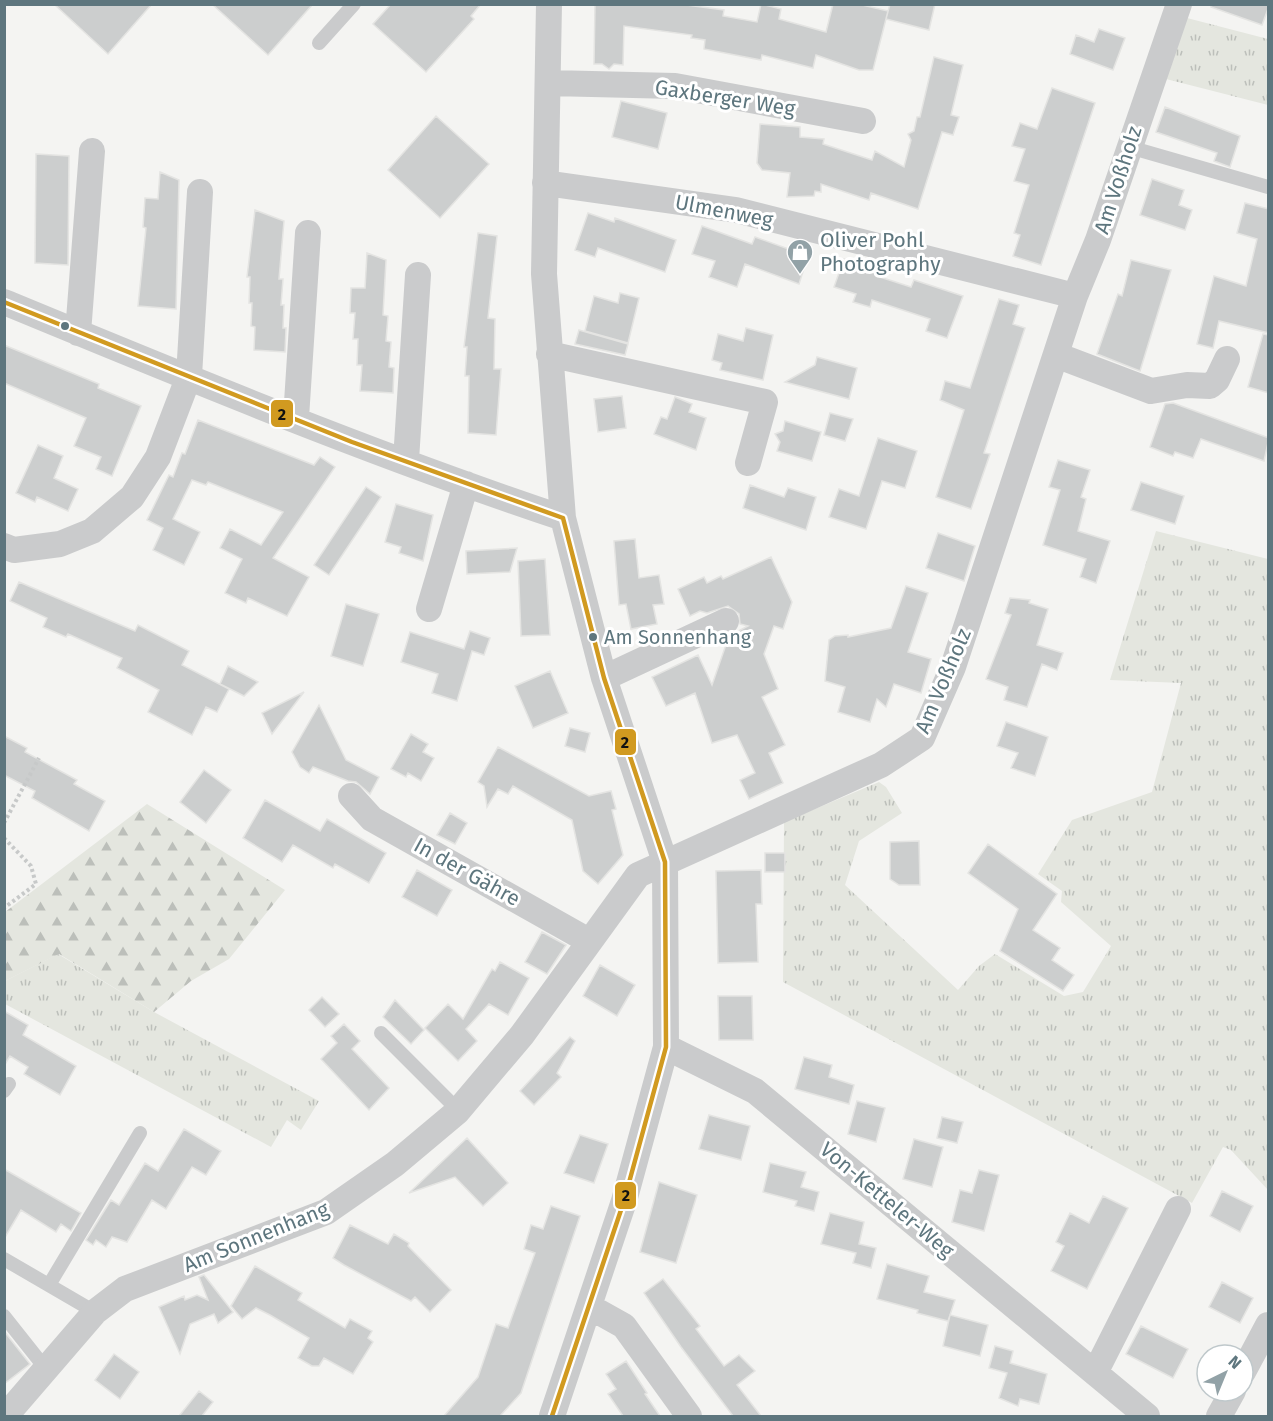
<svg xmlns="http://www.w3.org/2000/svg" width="1273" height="1421" font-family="'Fira Sans',sans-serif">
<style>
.grass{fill:url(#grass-tufts)}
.forest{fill:url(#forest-firs)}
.building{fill:#cccece;stroke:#e4e4e2;stroke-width:1.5}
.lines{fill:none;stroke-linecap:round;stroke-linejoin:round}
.path{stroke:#c7c9c9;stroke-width:4;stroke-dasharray:3 3;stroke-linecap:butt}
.service{stroke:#cacbcc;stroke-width:14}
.minor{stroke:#cacbcc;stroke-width:26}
.bus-1-casing{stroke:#fff;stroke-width:9}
.bus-1{stroke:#d19a20;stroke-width:4.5}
.bus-dot{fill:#5e767e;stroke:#fff;stroke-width:2}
.labels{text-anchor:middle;stroke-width:6;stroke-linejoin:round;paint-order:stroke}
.bus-label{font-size:20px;fill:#5e767e;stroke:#fff;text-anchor:start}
.street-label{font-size:21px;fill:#5e767e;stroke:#fff}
.poi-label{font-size:21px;fill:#5e767e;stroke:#fff;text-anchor:start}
.line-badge{stroke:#fff;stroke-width:2}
.pale-badge-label{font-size:16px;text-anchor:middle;font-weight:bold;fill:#111}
</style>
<defs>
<pattern id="grass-tufts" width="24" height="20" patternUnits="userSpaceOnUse" patternTransform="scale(1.5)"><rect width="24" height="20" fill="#e4e6df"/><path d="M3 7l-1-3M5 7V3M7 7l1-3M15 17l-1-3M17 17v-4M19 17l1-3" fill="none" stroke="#bcbfba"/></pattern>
<pattern id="forest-firs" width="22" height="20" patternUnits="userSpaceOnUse" patternTransform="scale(1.5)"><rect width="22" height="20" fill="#e4e6df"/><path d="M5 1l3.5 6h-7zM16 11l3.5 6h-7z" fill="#bcbfba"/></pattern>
</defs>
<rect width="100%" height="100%" fill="#f4f4f2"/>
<!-- grass -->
<path class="grass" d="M1187 18 1268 39V105L1166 79Z
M1156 531 1268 559V1190L1231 1150 1223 1147 1192 1203 783 982 784 822 879 782 886 787 902 813 859 841 845 885 958 990 979 966 995 954 1064 996 1083 992 1111 946 1061 902 1062 891 1038 874 1072 820 1152 792 1181 683 1110 680Z
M58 954 154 1012 319 1101 301 1130 287 1120 271 1147 5 1004V981Z"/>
<!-- forest -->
<path class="forest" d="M147 804 285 890 229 959 191 981 154 1012 59 954 5 981V912Z"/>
<!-- building -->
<path class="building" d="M54 4H152L108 54Z
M212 4H313L268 55Z
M391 4H481L471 16 474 19 426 72 373 24Z
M595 4H679L724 10 723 16 757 22 761 4 781 9 779 19 826 32 833 4H858L888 11 873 70H859L816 55 813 68 762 55 761 60 704 49 705 40 691 38 692 35 624 26 623 65 614 64 609 69 602 64H594Z
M890 4H935L929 30 886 19Z
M1211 4H1269V6L1262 25 1211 7Z
M1099 29 1125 38 1113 70 1070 54 1076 35 1094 42Z
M934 57 963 65 951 115 959 117 953 135 942 132 918 209 871 193 869 200 821 184V192L815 191 814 196 787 197 790 173 762 170 757 163 760 124 800 127V137L824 139 823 144 872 160 875 151 904 167 911 140 908 134 914 131 917 117H920Z
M1052 88 1095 103 1041 265 1013 256 1020 235 1014 233 1029 185 1014 181 1025 149 1012 146 1020 123 1037 129Z
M621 101 667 113 658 149 612 137Z
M1165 107 1240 136 1230 167 1214 161 1217 153 1156 132Z
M436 116 489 164 440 218 388 170Z
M36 154 69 156 68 265 35 263Z
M160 172 179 180 176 309 138 306 146 228 143 227 145 198 158 199Z
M1152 179 1184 190 1179 205 1192 210 1185 230 1140 215Z
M1245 203 1269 209V333L1219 321 1213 348 1197 344 1214 276 1246 286 1257 239 1237 233Z
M255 210 284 221 279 279H283L281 305H284L283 328H286L285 352 254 350 255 327 251 326 252 303H249L250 277H247Z
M588 213 614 222 615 218 676 240 665 272 598 248 595 257 575 250Z
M702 226 752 244 755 237 808 256 799 284 745 264 737 287 709 277 715 261 692 254Z
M478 233 497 236 488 318 495 319 494 369H501L496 435 468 433 469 376H465L467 347H464Z
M367 253 386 260 383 315 388 316 386 341 391 342 389 367 394 368 393 393 360 391 362 365H357L358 339H353L355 313H350L351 288H365Z
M844 259 882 271 880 277 911 287 914 280 963 296 947 338 926 331 930 319 872 300 870 307 853 302 856 294 834 287Z
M1131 260 1171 270 1140 371 1097 354 1118 294 1122 296Z
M620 293 639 298 628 343 585 331 594 296 618 303Z
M999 299 1019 305 1013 324 1025 328 984 453 990 454 971 509 936 497 964 410 940 400 945 381 970 388Z
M746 328 773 335 763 380 720 370 722 363 712 360 718 334 743 341Z
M579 330 628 344 625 355 575 344Z
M1263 334 1269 335V393L1248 387Z
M4 345 99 384 98 388 141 406 112 476 96 469 101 457 74 446 86 418 4 383Z
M817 357 857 368 849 399 785 382 815 365Z
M622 396 626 428 598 432 594 399Z
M675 397 692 404 689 412 706 418 696 450 654 434 661 417 667 419Z
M1173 403 1269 438 1264 461 1201 439 1193 458 1175 452 1173 456 1150 447 1165 404Z
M830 413 853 419 845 441 824 435Z
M198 420 314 465 320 457 335 467 273 558 309 577 287 616 248 598 246 603 225 593 242 559 220 548 230 529 261 545 283 512 208 482 206 485 192 480 173 519 200 532 184 565 153 550 163 528 147 520 169 475 173 477 182 453 185 454Z
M785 421 821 432 812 461 777 451 780 442 775 434 783 431Z
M878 438 917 451 905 488 882 481 866 529 829 517 839 489 859 496Z
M38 445 63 456 54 478 78 489 68 511 37 497 35 502 16 493Z
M1058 460 1090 470 1081 497 1086 499 1078 531 1110 541 1096 583 1080 577 1086 559 1043 545 1060 490 1049 487Z
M1141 482 1184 496 1175 524 1131 510Z
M750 485 784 497 788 488 816 497 806 530 743 508Z
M366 487 381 497 329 575 314 565Z
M396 504 433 515 423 561 399 553 401 547 385 542Z
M938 533 975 546 964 581 926 568Z
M635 539 639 578 659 575 664 604 653 605 657 624 631 629 626 604 619 605 614 541Z
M517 548 510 572 467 574 466 551Z
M771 557 792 602 783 629 774 626 764 654 778 689 762 697 785 745 769 753 783 783 749 799 740 780 755 773 737 735 712 743 695 693 666 706 652 677 698 655 712 685 729 636 748 626 740 624 739 614 728 606 707 613 700 611 690 616 678 589 704 577 707 583 721 576 723 579Z
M545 559 550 635 521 636 518 561Z
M19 582 135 631 138 625 189 651 182 665 229 689 217 712 206 707 192 735 148 712 159 690 117 668 122 658 68 634 66 637 43 627 47 618 10 601Z
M906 586 928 593 908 652 931 659 921 693 894 684 886 707 877 699 870 722 838 712 845 687 825 681 829 640 835 636 848 635V637L891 628Z
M1010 598 1030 600 1029 603 1048 609 1037 645 1063 653 1057 670 1042 664 1027 707 1004 700 1008 687 986 679 1011 615 1005 613Z
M346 604 379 614 363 666 331 656Z
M470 631 490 638 484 655 472 651 457 701 432 693 438 674 401 662 410 632 464 649Z
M228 666 258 682 244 696 220 684Z
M550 671 568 713 533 728 515 686Z
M304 692 272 734 262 713Z
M319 705 346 760 379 777 370 794 356 782 348 781 313 767 309 773 300 767 292 752Z
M1006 722 1048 737 1035 776 1011 768 1018 753 997 746Z
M570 728 590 733 585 752 565 746Z
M411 734 428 744 423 752 434 758 421 781 408 773 406 777 391 769Z
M4 736 27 748 25 752 77 780 74 784 105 801 89 831 32 798 35 791 4 775Z
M498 747 589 796 611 791 616 809 612 810 623 855 598 884 583 871 572 820 513 786 508 794 498 789 487 807 484 786 478 782Z
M204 770 231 790 206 823 180 802Z
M265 800 320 831 327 819 386 853 369 883 335 864 333 868 293 845 282 862 243 838Z
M450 813 467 823 455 844 437 835Z
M919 841 920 885H899L890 879V842Z
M988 844 1057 894 1033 930 1060 948 1052 960 1074 975 1063 991 1000 951 1018 909 968 873Z
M765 853H785V872H765Z
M417 870 452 890 437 916 402 897Z
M761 870 762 904H756L758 962 718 963 716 871Z
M542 932 566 945 547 974 525 962Z
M500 962 529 978 508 1015 489 1004 466 1029 477 1041 458 1061 425 1028 448 1004 463 1019 492 969 495 971Z
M600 965 635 985 617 1016 583 996Z
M718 996H752L753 1040H719Z
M322 997 339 1014 325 1027 309 1010Z
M395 1000 424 1030 411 1044 383 1017Z
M4 1011 28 1025 23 1035 76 1066 60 1095 24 1074 28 1067 10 1056 4 1066Z
M344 1024 360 1041 352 1049 389 1088 369 1110 321 1059 337 1043 331 1036Z
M570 1037 575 1041 557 1073 561 1077 534 1105 520 1091Z
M804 1057 832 1065 829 1077 854 1085 849 1104 795 1089Z
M857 1101 885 1108 876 1142 848 1134Z
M709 1115 750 1126 741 1160 699 1149Z
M942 1117 963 1122 957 1143 937 1138Z
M184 1129 221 1151 206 1175 192 1167 166 1209 152 1200 127 1242 112 1237 106 1247 96 1240 93 1245 86 1240 111 1200 119 1205 145 1163 158 1171Z
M580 1135 608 1144 594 1183 564 1173Z
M467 1138 508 1183 483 1206 455 1177 409 1193Z
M914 1139 943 1147 932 1187 903 1179Z
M770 1163 806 1172 801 1187 819 1192 814 1211 795 1206 797 1201 763 1192Z
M4 1169 81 1213 71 1231 61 1224 56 1232 21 1210 4 1239Z
M979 1170 999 1175 984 1231 952 1222 960 1190 972 1193Z
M659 1182 697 1195 676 1263 640 1252Z
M1222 1191 1253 1206 1240 1232 1210 1216Z
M1103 1196 1128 1208 1087 1289 1051 1271 1064 1246 1056 1242 1070 1213 1089 1223Z
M551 1206 580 1216 521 1393 500 1416H444L478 1377 496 1324 508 1328 535 1253 524 1249 531 1225 543 1229Z
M830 1213 864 1222 859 1244 876 1248 871 1268 853 1263 856 1253 821 1244Z
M350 1225 388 1244 394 1234 409 1243 408 1246 451 1290 430 1312 415 1297 411 1301 344 1265 333 1258Z
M887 1264 929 1276 924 1292 955 1300 950 1315 988 1325 980 1356 943 1346 950 1315 948 1321 917 1313 918 1310 877 1299Z
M255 1266 302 1293 298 1300 345 1328 350 1319 372 1331 368 1338 373 1342 353 1374 324 1358 319 1366H312L298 1358 309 1338 270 1315 256 1308 242 1319 231 1306Z
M204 1275 233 1312 218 1323 214 1314 190 1324 180 1354 159 1307 184 1296 185 1300 197 1295 208 1300 199 1277Z
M663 1279 700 1326 696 1329 724 1366 739 1355 755 1371 737 1385 761 1416H733L681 1347 644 1293Z
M1222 1282 1253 1298 1240 1323 1209 1307Z
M1141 1326 1188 1349 1173 1378 1126 1354Z
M4 1331 30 1364 4 1384Z
M995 1346 1013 1351 1010 1363 1047 1374 1039 1404 1020 1399 1018 1406 999 1398 1007 1373 989 1368Z
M114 1354 139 1372 120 1399 95 1380Z
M626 1361 647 1393 645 1394 660 1416H623L608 1394 616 1389 606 1374Z
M199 1391 213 1402 202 1416H179Z"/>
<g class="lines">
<!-- path -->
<path class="path" d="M4 823 39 758
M4 838 31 866 36 884 4 908"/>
<!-- service -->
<path class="service" d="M319 43 354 4
M1129 147 1268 187
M381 1033 458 1110
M4 1091 9 1084
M4 1259 95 1312
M49 1285 140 1133
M4 1316 46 1369"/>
<!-- minor -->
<path class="minor" d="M549 4 544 274 563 518 604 678 665 862 666 1047 624 1201 552 1416
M550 83 675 86 863 121
M545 183 736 210 1075 296
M4 302C188 378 374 455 563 518
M78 333 92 151
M549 354 765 402 748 463
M1056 355 1151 391 1187 385 1210 386 1217 380 1227 359
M296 418 308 233
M406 460 418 275
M4 546 14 550 60 544 92 531 132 497 158 457 189 376 200 192
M429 609 466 484
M604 678 726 621
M351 796 372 819 589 941
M666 1047 755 1091 1147 1416
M590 1307 624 1326 689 1416
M1243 1372 1268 1325
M1095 1373 1178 1209
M4 1413 14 1406 95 1312 125 1289 326 1212 395 1164 457 1112 522 1035 638 875 881 765 922 738 953 667 1075 296 1098 240 1179 4
M1219 1416 1233 1391"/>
<!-- bus-1 casing -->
<g class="bus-1-casing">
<path id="bus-1" d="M4 302 352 442 563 518
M552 1416 624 1201 666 1047 665 862 604 678 563 518"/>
</g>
<!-- bus-1 -->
<use href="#bus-1" class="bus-1"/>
</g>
<!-- icons -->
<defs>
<g id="shop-pin" transform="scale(1.35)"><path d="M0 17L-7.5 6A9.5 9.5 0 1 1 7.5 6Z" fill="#92a2a7" stroke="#fff"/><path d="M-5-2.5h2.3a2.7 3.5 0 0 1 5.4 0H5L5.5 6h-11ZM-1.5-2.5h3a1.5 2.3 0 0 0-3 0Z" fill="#fff"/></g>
</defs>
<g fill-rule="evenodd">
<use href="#shop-pin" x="800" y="252"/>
</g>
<!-- markers -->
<g class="bus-dot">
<circle cx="65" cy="326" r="5"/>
<circle cx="593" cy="637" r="5"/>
</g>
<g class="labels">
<!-- bus labels -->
<g class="bus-label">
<text x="604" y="644">Am Sonnenhang</text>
</g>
<!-- street labels -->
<g class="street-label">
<text transform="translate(725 98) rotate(9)" y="7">Gaxberger Weg</text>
<text transform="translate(1118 180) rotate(-72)" y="7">Am Voßholz</text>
<text transform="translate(724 211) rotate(11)" y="7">Ulmenweg</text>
<text transform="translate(943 681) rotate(-67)" y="7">Am Voßholz</text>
<text transform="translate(467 872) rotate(29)" y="7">In der Gähre</text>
<text transform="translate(887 1200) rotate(40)" y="7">Von-Ketteler-Weg</text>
<text transform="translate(256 1237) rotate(-22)" y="7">Am Sonnenhang</text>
</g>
<!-- poi labels -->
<g class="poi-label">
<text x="820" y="247">Oliver Pohl<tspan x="820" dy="24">Photography</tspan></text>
</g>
</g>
<g class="line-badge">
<rect x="270" y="399" width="24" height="29" rx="6" fill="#d19a20"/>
<rect x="614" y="728" width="23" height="28" rx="6" fill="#d19a20"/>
<rect x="614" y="1181" width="23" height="29" rx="6" fill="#d19a20"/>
</g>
<g class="pale-badge-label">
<text x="282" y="420">2</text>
<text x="625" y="748">2</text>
<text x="626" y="1201">2</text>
</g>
<!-- border -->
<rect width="1273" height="1421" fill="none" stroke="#5e767e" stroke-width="12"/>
<!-- north arrow -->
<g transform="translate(1225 1373) rotate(43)"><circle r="28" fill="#ffffff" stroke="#bfc8cb" stroke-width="1.5"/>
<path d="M0-4.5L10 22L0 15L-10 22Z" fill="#92a2a7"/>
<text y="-9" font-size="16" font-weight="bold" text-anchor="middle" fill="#5e767e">N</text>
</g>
</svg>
